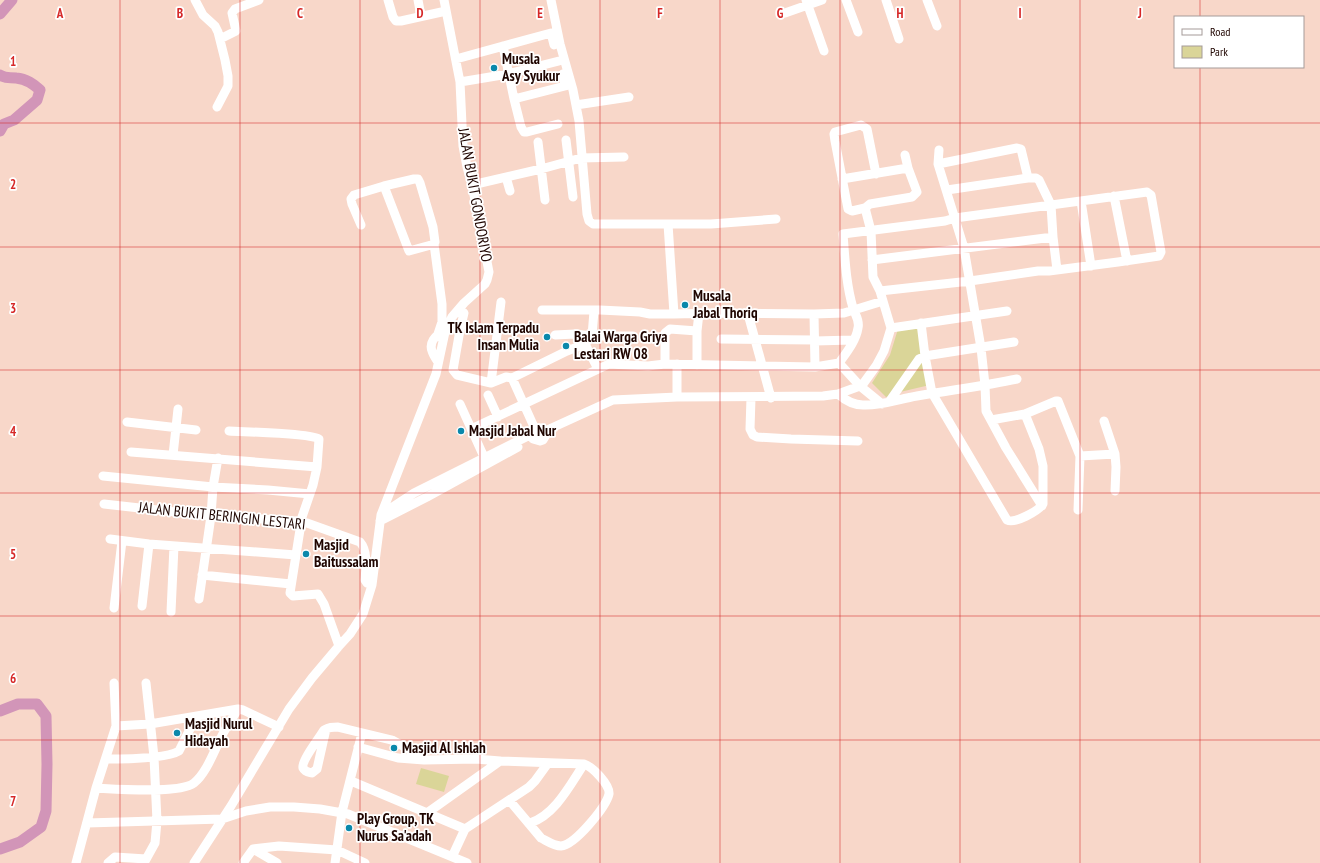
<svg xmlns="http://www.w3.org/2000/svg" width="1320" height="863" font-family="'PT Sans Narrow',sans-serif">
<style>
.green{fill:#dad598}
.lines{fill:none;stroke-linecap:round;stroke-linejoin:round}
.river{stroke:#d295b8;stroke-width:11}
.minor{stroke:#fff;stroke-width:9}
.grid{fill:none;stroke:#d62828;stroke-width:1;stroke-opacity:0.55}
.poi-dot{fill:#0a88ab;stroke:#fff;stroke-width:1.5}
.labels{text-anchor:middle;stroke-width:3.5;stroke-linejoin:round;paint-order:stroke}
.poi-label{font-size:15px;font-weight:bold;fill:#1f0500;stroke:#fff;text-anchor:start}
.street-label{font-size:15px;fill:#1f0500;stroke:#fff}
.grid-label{font-size:13px;text-anchor:middle;font-weight:bold;fill:#d62828;stroke:#fff;stroke-width:3.5;stroke-linejoin:round;paint-order:stroke}
</style>
<rect width="100%" height="100%" fill="#f8d7c9"/>
<!-- green -->
<path class="green" d="M923 324 927 346 891 396 886 397 872 383 890 355 898 329Z
M924 359 934 384 900 392Z
M421 768 449 776 444 792 416 784Z"/>
<g class="lines">
<!-- river -->
<path class="river" d="M0 14 12 0
M0 75C6 79 10 77 16 78 27 79 33 84 40 90L37 100 14 120 4 124 0 131
M0 711 18 704H37L46 716 47 764 46 811 41 827 20 842 0 849"/>
<!-- minor -->
<path class="minor" d="M195 0 203 15 215 26 218 32 225 60 228 76V86L217 107
M388 0 393 17 396 21H401L446 11
M418 0 421 16
M551 0 560 44 573 90 579 121 587 214 589 221 593 224H711L776 219
M806 0 824 51
M846 0 858 32
M886 0 899 39
M927 0 937 26
M785 13 822 0
M220 39 236 31 232 13 235 9 259 0
M503 46 514 99 565 86 563 74
M456 59 551 33 554 45
M460 82 508 74 559 61
M514 99 521 127 524 132H527L558 124
M576 105 629 97
M566 140 573 197
M538 142 545 200
M939 150 938 164 964 248 981 348 985 385 986 411 1006 448 1042 506
M905 155 908 168
M938 164 1017 148 1021 149 1028 178H1036L1039 180 1051 205 1053 237 1057 270
M506 177 510 191
M414 179H418L420 183 433 227 435 242 434 244 431 245 409 251 384 186Z
M842 179 908 168 917 192 912 197 870 204 865 208 852 211 848 209 835 141 834 134 835 132 861 125 867 129 876 174
M472 185 541 169 581 158 624 157
M947 190 1028 178
M1114 196 1127 261
M1081 201 1091 266
M668 224 674 314
M361 225 352 204 351 199 354 195 384 186
M434 244 442 304V322L438 334
M872 260 1053 237
M542 310H600L640 312 650 314H674L715 313 814 314 844 313 883 301
M594 311 592 336H633
M464 313 460 330 453 370 457 375 491 383 506 377 512 378 567 351 585 344 592 336
M748 314 771 398
M814 314 815 367
M921 323 925 356 1014 342
M891 328 1007 311
M555 335 575 334 592 336
M721 339 815 340
M815 341 853 340
M585 344 598 369
M438 362C436 359 433 355 432 351 429 343 435 335 442 333
M839 363 860 386 882 404
M665 364V333L670 329 697 331
M697 365V331L699 313
M512 378 535 429
M491 383 501 302
M838 394C846 401 853 405 863 405 881 406 899 399 917 396 951 390 984 386 1017 379
M488 395 498 417
M677 397V364
M751 398 750 429 753 435 757 437 791 439 858 441
M889 402 919 359 925 356 932 393 1007 520C1015 524 1038 511 1043 504V466L1039 449 1025 414
M460 404 484 457
M991 420 1025 414 1056 401H1058L1080 456 1078 510
M1104 421 1115 454 1116 467 1115 491
M127 422 196 430
M471 429 609 364 648 366 665 364 815 367 839 363C846 353 856 341 858 328 860 320 855 315 853 308 846 284 845 259 843 234L945 221 955 218 1147 192 1151 195 1161 252 1159 256 1118 262 1049 271H1038L970 281 880 291
M229 431C244 432 309 433 319 439L317 467 313 485 302 517 290 593 293 596 318 594 324 604 339 646
M545 431 613 400 677 397 823 396 838 394 860 386 863 384 876 366 884 351 891 328 880 291 873 277 871 231 865 208
M131 452 317 467
M173 455 178 409
M1080 456 1115 454
M103 476 213 487 268 490 310 494
M104 504 211 516 295 521 307 523 360 542C368 551 366 568 365 580L367 583 372 585
M382 514 414 493 532 434 535 429 541 428 545 431 546 435 543 440 540 441 533 439 532 434
M380 521 427 497 518 447
M110 539 149 544 296 555
M202 575 291 584
M199 599 211 516 213 487 218 458
M142 606 149 544
M114 608 122 541
M171 612 174 546
M116 726 150 724 238 709 243 710 279 727
M326 729 317 769 312 773C308 772 305 772 303 768 301 761 320 737 324 730 329 727 332 727 338 727L392 740 403 746 423 759
M358 747 398 758 424 760 476 759 500 761 584 764C593 767 610 785 609 794 606 807 575 845 561 846 554 846 547 841 541 838L509 800
M106 759C122 759 166 759 179 751L196 717
M351 781 465 829
M96 788C116 789 180 794 194 783 208 772 216 745 225 730 229 723 234 716 238 709
M427 813 500 761
M87 823 222 819 246 811 270 807H294L320 809 348 814 467 863
M530 823C555 815 570 785 584 764
M253 849 277 863
M452 857 465 829 529 787 535 781 548 763
M76 863 96 788 116 726 114 683
M108 863 115 857 146 859
M144 863 155 843 157 821 154 757 146 683
M194 863 231 806 289 709 312 678 339 646 350 634 363 614 372 585 381 515 429 392 436 374 445 332 452 317 464 303 485 284 487 280 489 272 472 185 467 167 463 146 460 82 444 0
M243 863 253 849 279 846 337 850 365 863
M335 863 342 812 362 733"/>
</g>
<!-- grid -->
<path class="grid" d="M120 0V863M240 0V863M360 0V863M480 0V863M600 0V863M720 0V863M840 0V863M960 0V863M1080 0V863M1200 0V17M1200 67V863M0 123H1320M0 247H1320M0 370H1320M0 493H1320M0 616H1320M0 740H1320"/>
<!-- markers -->
<g class="poi-dot">
<circle cx="494" cy="68" r="4"/>
<circle cx="685" cy="305" r="4"/>
<circle cx="547" cy="337" r="4"/>
<circle cx="566" cy="346" r="4"/>
<circle cx="461" cy="431" r="4"/>
<circle cx="306" cy="554" r="4"/>
<circle cx="177" cy="733" r="4"/>
<circle cx="394" cy="748" r="4"/>
<circle cx="349" cy="828" r="4"/>
</g>
<g class="labels">
<!-- poi labels -->
<g class="poi-label">
<text x="502" y="64">Musala<tspan x="502" dy="17">Asy Syukur</tspan></text>
<text x="693" y="301">Musala<tspan x="693" dy="17">Jabal Thoriq</tspan></text>
<text x="539" y="333" text-anchor="end">TK Islam Terpadu<tspan x="539" dy="17">Insan Mulia</tspan></text>
<text x="574" y="342">Balai Warga Griya<tspan x="574" dy="17">Lestari RW 08</tspan></text>
<text x="469" y="436">Masjid Jabal Nur</text>
<text x="314" y="550">Masjid<tspan x="314" dy="17">Baitussalam</tspan></text>
<text x="185" y="729">Masjid Nurul<tspan x="185" dy="17">Hidayah</tspan></text>
<text x="402" y="753">Masjid Al Ishlah</text>
<text x="357" y="824">Play Group, TK<tspan x="357" dy="17">Nurus Sa'adah</tspan></text>
</g>
<!-- street labels -->
<g class="street-label">
<text transform="translate(475 195) rotate(80)" y="5">JALAN BUKIT GONDORIYO</text>
<text transform="translate(222 516) rotate(6)" y="5">JALAN BUKIT BERINGIN LESTARI</text>
</g>
</g>
<g class="grid-label">
<text x="60" y="18">A</text>
<text x="180" y="18">B</text>
<text x="300" y="18">C</text>
<text x="420" y="18">D</text>
<text x="540" y="18">E</text>
<text x="660" y="18">F</text>
<text x="780" y="18">G</text>
<text x="900" y="18">H</text>
<text x="1020" y="18">I</text>
<text x="1140" y="18">J</text>
<text x="13" y="66">1</text>
<text x="13" y="189">2</text>
<text x="13" y="313">3</text>
<text x="13" y="436">4</text>
<text x="13" y="559">5</text>
<text x="13" y="683">6</text>
<text x="13" y="806">7</text>
</g>
<!-- legend -->
<rect x="1174" y="16" width="130" height="52" fill="#ffffff" stroke="#a59b99"/>
<rect x="1182" y="29" width="20" height="6" fill="#ffffff" stroke="#a59b99"/>
<text x="1210" y="36" font-size="12" fill="#1f0500">Road</text>
<rect x="1182" y="46" width="20" height="12" fill="#dad598" stroke="#a59b99"/>
<text x="1210" y="56" font-size="12" fill="#1f0500">Park</text>
</svg>
